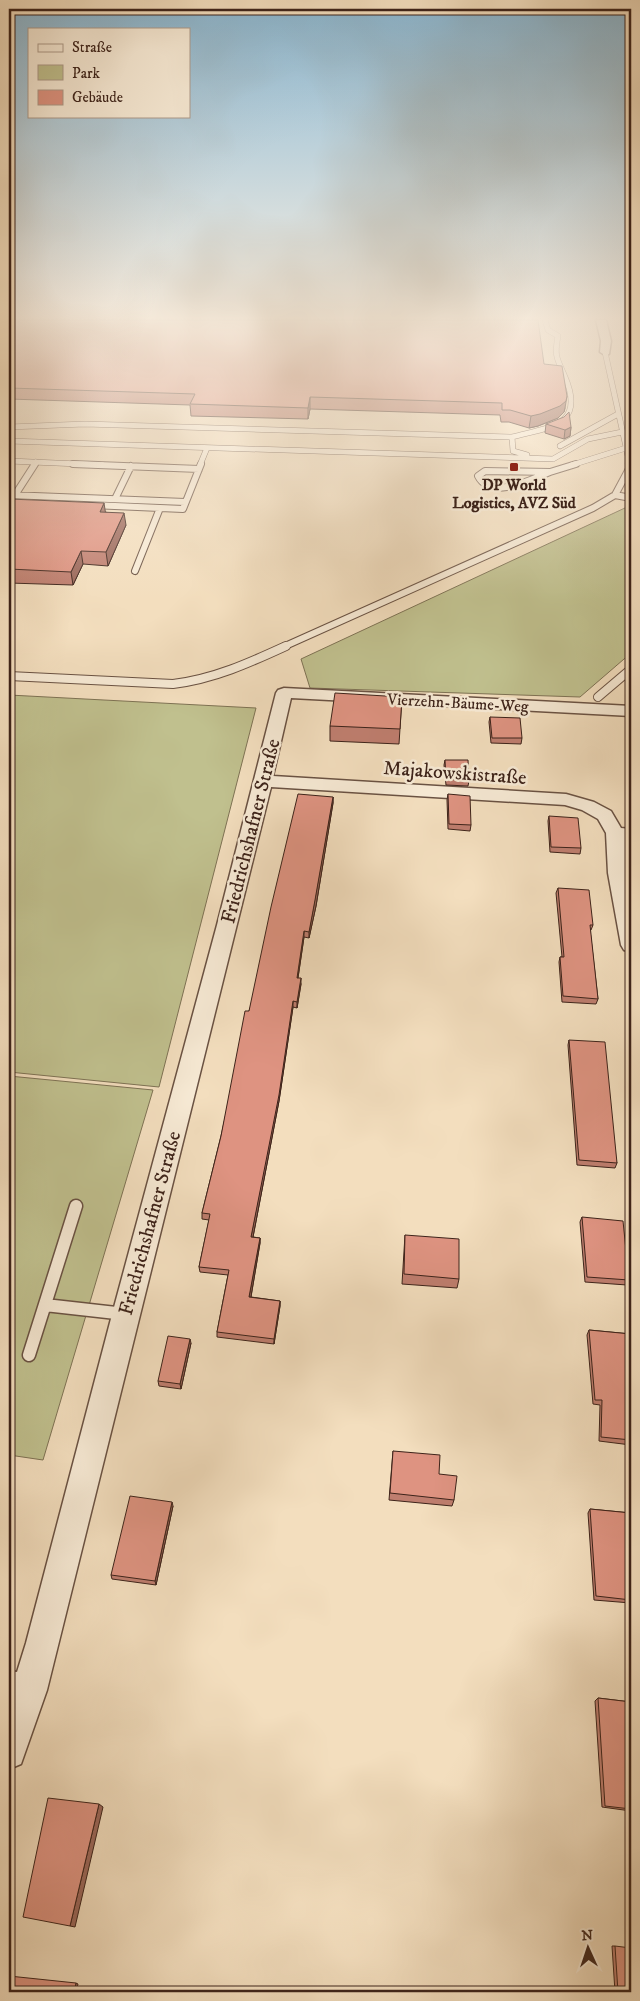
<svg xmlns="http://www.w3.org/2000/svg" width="640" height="2001" font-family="'IM FELL DW Pica',serif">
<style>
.green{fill:#c0c08e;stroke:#7e7254}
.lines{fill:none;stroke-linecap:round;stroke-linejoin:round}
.service-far3-casing{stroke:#6a5243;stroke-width:6}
.service-far2-casing{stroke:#6a5243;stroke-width:8}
.service-far1-casing{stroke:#6a5243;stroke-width:10}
.service-casing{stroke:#6a5243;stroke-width:15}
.minor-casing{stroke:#6a5243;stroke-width:3}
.service-far3{stroke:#f7ead5;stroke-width:5}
.service-far2{stroke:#f7ead5;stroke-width:6}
.service-far1{stroke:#f7ead5;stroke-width:8}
.service{stroke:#f7ead5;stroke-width:12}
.minor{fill:#f7ead5;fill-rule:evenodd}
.wall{fill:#bf7e6f;stroke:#3d231a}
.shaded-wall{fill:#9b675a;stroke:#3d231a}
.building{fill:#de9381;stroke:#3d231a}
.poi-dot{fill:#8f2418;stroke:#f7ead5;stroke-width:2}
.labels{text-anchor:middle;stroke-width:5;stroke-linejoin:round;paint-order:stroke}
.far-poi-label{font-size:16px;font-weight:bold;fill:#3d231a;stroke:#f7ead5}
.far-street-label{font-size:16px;fill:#3d231a;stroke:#f7ead5}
.street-label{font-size:20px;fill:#3d231a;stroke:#f7ead5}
</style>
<rect width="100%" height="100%" fill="#f3debe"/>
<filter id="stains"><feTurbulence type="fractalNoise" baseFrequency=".004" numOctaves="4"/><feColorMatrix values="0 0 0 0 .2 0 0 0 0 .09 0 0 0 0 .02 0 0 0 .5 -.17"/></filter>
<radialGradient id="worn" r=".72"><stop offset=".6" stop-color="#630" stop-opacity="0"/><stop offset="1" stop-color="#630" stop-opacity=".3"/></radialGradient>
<!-- green -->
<path class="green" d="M627 507H631V653L580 697 310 688 301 659Z
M9 695 256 708 159 1087 9 1072Z
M9 1076 153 1090 43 1460 9 1455Z"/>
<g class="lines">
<!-- service-far3 casing -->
<g class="service-far3-casing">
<path id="service-far3" d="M605 352 630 465
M9 427 85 424 512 437C550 427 586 426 565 377 557 358 554 357 558 336L548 330 545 320
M512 437 513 451 527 455
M9 441 553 459 588 439 622 432
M560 446 618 414
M9 461 103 465
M34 465 36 462
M200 465 207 448
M572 465 626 448"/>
</g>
<!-- service-far2 casing -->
<g class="service-far2-casing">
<path id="service-far2" d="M73 464 199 469
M485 471 550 472C532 479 491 501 478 476Z
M550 472 576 464
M9 495 185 502
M15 495 35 464
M615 495 631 498
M115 499 131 466
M92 505 183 509 201 464
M135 571 160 508
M283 647 593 508 615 495 630 467 629 464"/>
</g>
<!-- service-far1 casing -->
<g class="service-far1-casing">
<path id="service-far1" d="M9 676 173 684C214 679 249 663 286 646
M598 697 631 669"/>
</g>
<!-- service casing -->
<g class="service-casing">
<path id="service" d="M45 1305 125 1314
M29 1355 76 1206"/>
</g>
<!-- minor casing -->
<g class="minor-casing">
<path id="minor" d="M596 320H606L611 341 609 354 605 355 600 352 601 341Z
M284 688 631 706V716L291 698 273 776 566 794 594 802 611 811 621 828 631 829V841L625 840 631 893V952L624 950 621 945 608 873 606 833 598 819 582 810 565 805 271 787 47 1690 21 1764 9 1769V1671L17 1672 26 1643 113 1311 217 925 276 693 278 690Z"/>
</g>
<!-- service-far3 -->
<use href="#service-far3" class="service-far3"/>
<!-- service-far2 -->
<use href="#service-far2" class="service-far2"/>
<!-- service-far1 -->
<use href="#service-far1" class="service-far1"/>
<!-- service -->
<use href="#service" class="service"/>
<!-- minor -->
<use href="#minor" class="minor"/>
</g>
<!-- wall -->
<path class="wall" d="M9 320 544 364 565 408 564 412 558 418 538 426 529 428 509 422H501L500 415 310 409 308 419 191 416 190 405 9 399Z
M546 424 571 427 570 436 564 439 545 433Z
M9 499 106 512 126 525 108 566 83 564 73 585 9 583Z
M402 697 399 744 330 741V726Z
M490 717 522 738 521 744 491 743 489 722Z
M445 760 469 781 468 786 446 785 444 765Z
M448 794 471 825 470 831 448 829 447 800Z
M333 797V803L316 906 309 938 304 937 298 978 301 984 297 1008 293 1007 279 1101 253 1237 260 1238V1243L251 1297 280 1301V1306L274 1344 217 1337V1332L228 1275 200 1272 199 1267 209 1220 202 1219V1213L221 1136 249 1011Z
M549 816 581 848 580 854 550 852 548 821Z
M558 888 593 925 591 930H590L598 999 596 1004 562 1002 559 962 560 957H562L556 893Z
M569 1040 617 1163 615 1168 577 1165 568 1045Z
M582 1217 629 1280 627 1285 585 1282 580 1222Z
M405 1235 459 1279 457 1288 402 1284Z
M589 1330 631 1334V1445L599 1441 600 1405 593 1404 587 1335Z
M191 1343 181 1389 159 1386 158 1381Z
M393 1451 439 1474 454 1500 452 1506 389 1500Z
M173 1506 156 1585 112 1579 111 1575Z
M590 1509 631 1513V1603L594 1600 588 1513Z
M598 1698 631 1702V1811L602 1807 595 1701Z
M612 1946H615L631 1992H615Z"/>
<!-- shaded-wall -->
<path class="shaded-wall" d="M567 396 565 408 564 412 558 418 538 426 529 428 531 416Z
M310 397V409L308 419V408Z
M571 427 570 436 564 439 565 430Z
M104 503 106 516 100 512Z
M124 513 126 525 108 566 106 552Z
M81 551 83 564 73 585 71 572Z
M333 797V803L316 906 309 938V932Z
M304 931V937L297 984V978Z
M301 978V984L297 1008V1002Z
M293 1001V1007L279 1101 252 1242 251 1237Z
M260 1238V1243L250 1302 249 1297Z
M280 1301V1306L274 1344V1339Z
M190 1339 191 1343 181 1389 180 1384Z
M172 1502 173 1506 156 1585 155 1581Z
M99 1804 103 1807 75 1927 70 1926Z
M76 1983 78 1984 76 1992H74Z"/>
<!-- building -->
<path class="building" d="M9 320H538L544 364 562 366 567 396 566 401 560 406 540 414 531 416 510 410H502V403L310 397 308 408 190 404 195 394 9 388Z
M569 412 571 427 565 430 546 424 564 417Z
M9 499 104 503 100 512 124 513 106 552 81 551 71 572 9 569Z
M335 693 402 697 400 729 330 726Z
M490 717 520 718 522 738H492Z
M445 760H468L469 781 446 779Z
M298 794 333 797 315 900 309 932 304 931 297 978H301L297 1002 293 1001 279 1095 251 1237 260 1238 249 1297 280 1301 274 1339 217 1332 229 1270 199 1267 210 1214 202 1213 221 1136 245 1011H249L271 907Z
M448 794 470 796 471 825 449 824Z
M549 816 578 818 581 848 551 847Z
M558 888 589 890 593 925H590L598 999 563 996 560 957H564Z
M569 1040 605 1042 617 1163 579 1160Z
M582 1217 623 1221 629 1280 587 1277Z
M405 1235 459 1239V1279L404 1274Z
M589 1330 631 1334V1440L601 1437 602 1400H595Z
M168 1336 190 1339 180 1384 158 1381Z
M393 1451 440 1455 439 1474 457 1476 454 1500 390 1493Z
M130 1496 172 1502 155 1581 111 1575Z
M590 1509 631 1513V1600L596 1596Z
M598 1698 631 1702V1809L605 1806Z
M48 1798 99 1804 70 1926 23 1917Z
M615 1946 631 1948V1992H618Z
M9 1976 76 1983 74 1992H9Z"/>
<!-- sky -->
<linearGradient id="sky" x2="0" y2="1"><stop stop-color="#89b7d3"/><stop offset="0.53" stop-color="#faf0e2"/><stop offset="1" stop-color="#faf0e2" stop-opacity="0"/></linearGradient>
<rect width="640" height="600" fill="url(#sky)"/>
<!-- markers -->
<rect class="poi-dot" x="509" y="462" width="10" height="10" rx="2.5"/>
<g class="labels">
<!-- far-poi labels -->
<g class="far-poi-label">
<text x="514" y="490">DP World<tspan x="514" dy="18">Logistics, AVZ Süd</tspan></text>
</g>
<!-- far-street labels -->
<g class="far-street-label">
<text transform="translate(458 702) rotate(3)" y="6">Vierzehn-Bäume-Weg</text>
</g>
<!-- street labels -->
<g class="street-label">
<text transform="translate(455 772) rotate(4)" y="7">Majakowskistraße</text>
<text transform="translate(250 831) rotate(-76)" y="7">Friedrichshafner Straße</text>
<text transform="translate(149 1223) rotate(-75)" y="7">Friedrichshafner Straße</text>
</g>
</g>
<!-- margin -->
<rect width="640" height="2001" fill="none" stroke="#f3debe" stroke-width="30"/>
<rect x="10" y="10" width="620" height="1981" fill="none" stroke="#3d231a" stroke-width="2.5"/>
<rect x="15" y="15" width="610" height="1971" fill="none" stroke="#3d231a"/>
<!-- legend -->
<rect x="28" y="28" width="162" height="90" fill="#f7ead5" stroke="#ad9a8a"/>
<rect x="38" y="44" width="25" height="8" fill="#f7ead5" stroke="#ad9a8a"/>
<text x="72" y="52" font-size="15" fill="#3d231a">Straße</text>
<rect x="38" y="65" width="25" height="15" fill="#c0c08e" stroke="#ad9a8a"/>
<text x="72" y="78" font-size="15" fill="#3d231a">Park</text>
<rect x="38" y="90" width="25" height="15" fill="#de9381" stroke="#ad9a8a"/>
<text x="72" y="102" font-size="15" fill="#3d231a">Gebäude</text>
<!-- north arrow -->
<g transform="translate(588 1948) rotate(357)" stroke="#f7ead5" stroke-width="4" paint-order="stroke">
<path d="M0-4L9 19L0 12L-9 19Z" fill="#3d231a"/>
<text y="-8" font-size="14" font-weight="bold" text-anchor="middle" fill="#3d231a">N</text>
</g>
<rect width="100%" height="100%" filter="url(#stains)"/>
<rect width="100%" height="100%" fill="url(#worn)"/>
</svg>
